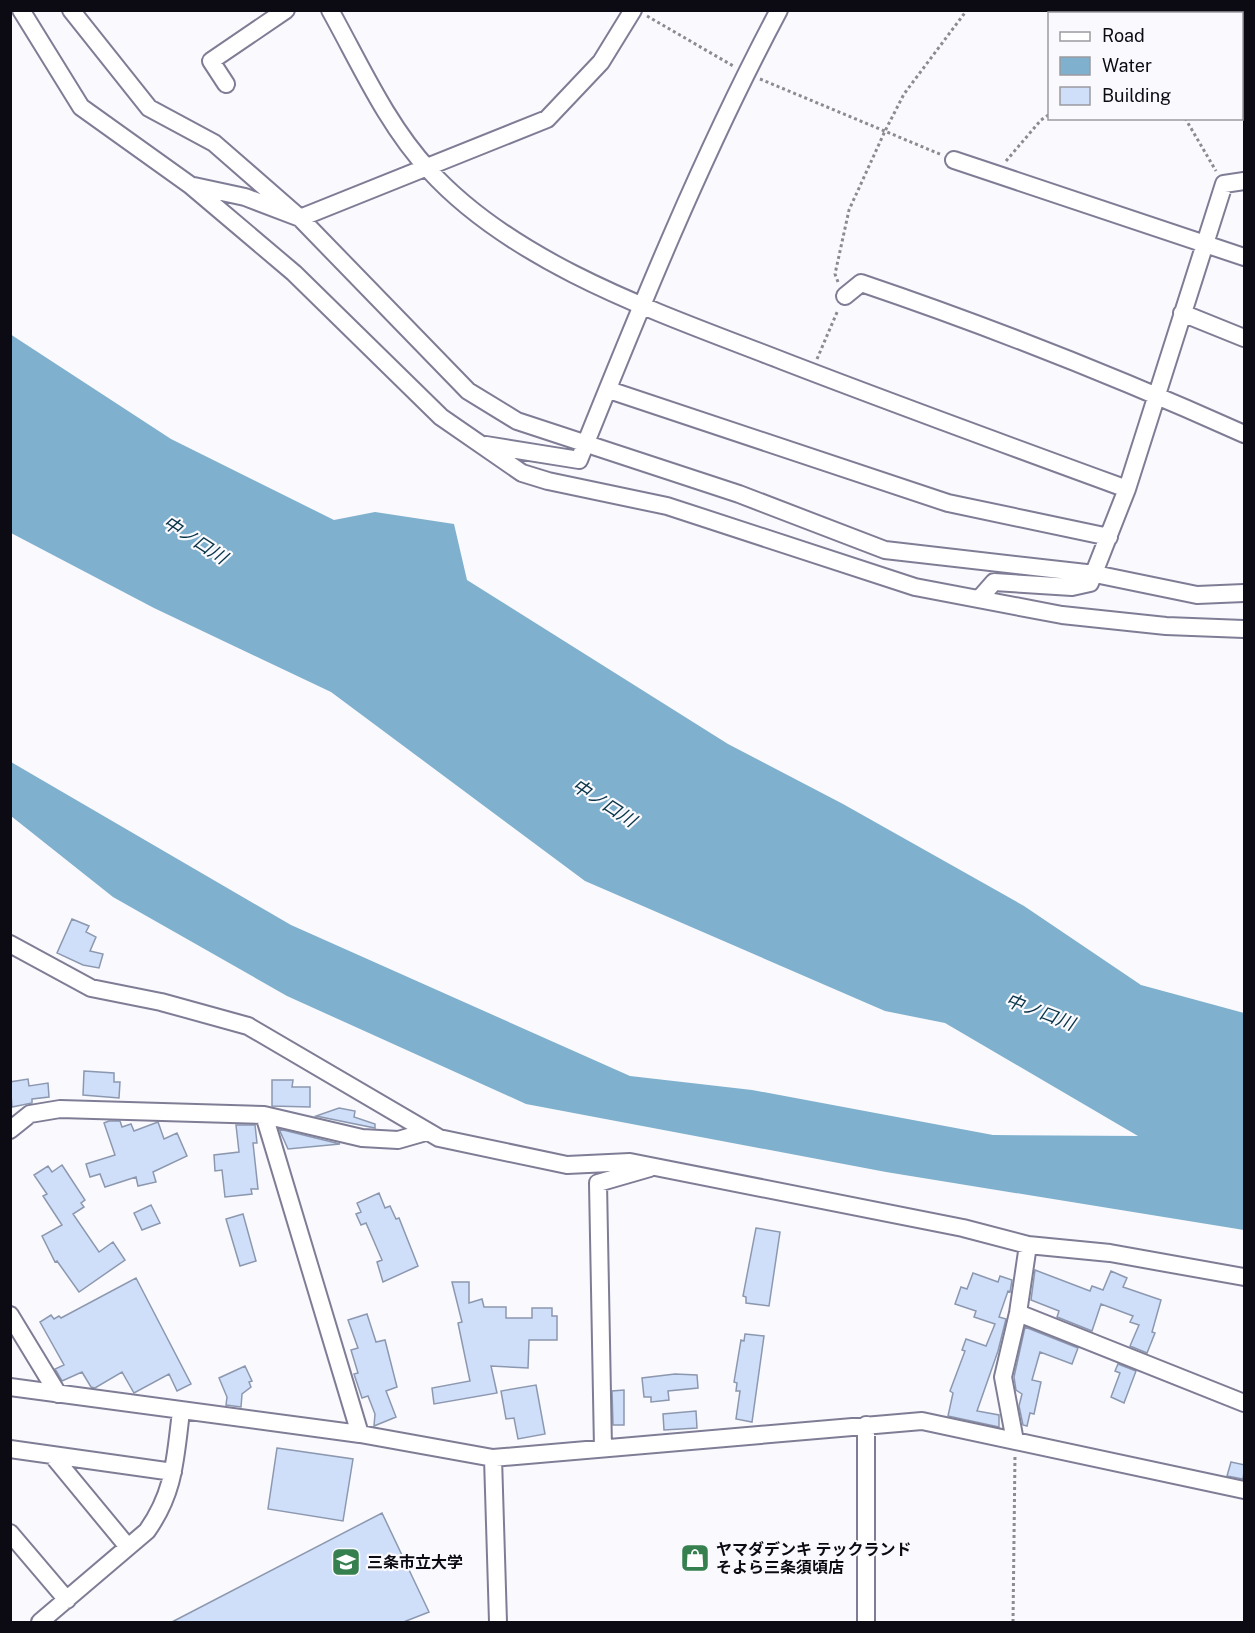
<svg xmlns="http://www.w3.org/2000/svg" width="1255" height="1633" font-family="'Public Sans','Noto Sans JP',sans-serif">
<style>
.water{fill:#7fb0cd}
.building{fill:#d0dff9;stroke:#8c98af;stroke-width:1.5}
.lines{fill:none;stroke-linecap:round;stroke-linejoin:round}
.minor-casing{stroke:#7f7d95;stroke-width:20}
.path{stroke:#8b8b91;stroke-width:3;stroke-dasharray:3 3;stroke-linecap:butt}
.minor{stroke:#fff;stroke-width:16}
.labels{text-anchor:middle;stroke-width:4.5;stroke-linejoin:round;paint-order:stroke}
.poi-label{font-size:16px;font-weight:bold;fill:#0c0b13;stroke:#f9f9fe;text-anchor:start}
.water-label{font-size:18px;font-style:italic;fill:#073347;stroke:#f9f9fe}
</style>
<rect width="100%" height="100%" fill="#f9f9fe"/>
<!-- water -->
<path class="water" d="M10 334 171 439 334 520 375 512 454 524 467 580 728 744 843 804 1024 906 1141 985 1244 1013V1230L886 1172 526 1104 287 996 113 897 11 816V762L291 925 630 1076 752 1090 993 1135 1138 1136 945 1023 885 1011 585 881 331 692 154 608 11 533Z"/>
<!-- building -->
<path class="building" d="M72 919 89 926 86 932 96 937 90 951 103 954 99 968 83 965 57 953Z
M84 1071 114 1073V1082H120L119 1098 83 1095Z
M28 1079 29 1086 48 1083 49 1097 32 1099V1103L12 1107 10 1082Z
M272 1080H293L292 1087H310V1107L272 1106Z
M339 1108 355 1111 354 1117 375 1124V1128L316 1116Z
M109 1121H120L122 1127 131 1124 134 1131 158 1122 164 1139 177 1133 187 1156 153 1172 156 1182 138 1186 136 1177 105 1187 100 1174 90 1177 86 1164 115 1155 104 1123Z
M236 1125H255L257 1143H253L258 1189H251L252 1194 225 1197 222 1170 215 1171 214 1155 239 1152Z
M279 1129 340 1144 288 1149Z
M62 1165 85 1200 81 1203 84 1207 73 1214 99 1252 113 1242 125 1260 79 1292 57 1261 55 1262 42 1236 62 1225 43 1196 47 1194 34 1175 48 1166 52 1172Z
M379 1193 385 1208 390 1206 396 1219 399 1218 418 1266 383 1282 377 1262 382 1260 366 1223 361 1225 356 1214 361 1212 357 1203Z
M151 1205 160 1223 142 1230 134 1213Z
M243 1214 256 1261 240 1266 226 1219Z
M756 1228 780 1232 769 1306 746 1303V1297L743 1296Z
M1035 1270 1090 1291 1092 1286 1103 1290 1111 1271 1127 1278 1123 1287 1161 1300 1152 1332 1155 1333 1147 1353 1130 1346 1139 1325 1130 1322 1133 1316 1101 1304 1092 1331 1057 1317 1059 1311 1031 1300Z
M973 1273 998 1282 1000 1276 1012 1280 1010 1292 1008 1291 999 1317 1006 1319 998 1351 977 1411 999 1415V1427L948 1416 953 1393 950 1391 965 1351 962 1350 966 1339 986 1346 995 1324 974 1317 976 1311 955 1304 961 1287 967 1289Z
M136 1278 191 1384 177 1391 169 1374 134 1393 122 1372 95 1388 91 1387 82 1372 62 1381 55 1369 64 1365 40 1322 51 1315 54 1319 59 1316 61 1318Z
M452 1282H469V1303L482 1299 484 1307H506V1318H532V1308H552V1316H557V1340H529L528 1368 491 1366 497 1393 434 1404 432 1388 470 1381 458 1323 462 1322Z
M367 1314 376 1342 385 1340 397 1387 386 1391 396 1417 374 1426 375 1414 368 1396 362 1398 354 1374 358 1373 351 1350 358 1348 348 1320Z
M1025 1327 1078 1348 1072 1364 1040 1352 1032 1380 1041 1382 1034 1414 1030 1413 1027 1426 1023 1425 1019 1406 1022 1394 1016 1390 1014 1377Z
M745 1334 764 1336 752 1422 736 1419 740 1391H736L737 1383 734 1382 741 1340 744 1341Z
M1118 1364 1136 1371 1124 1403 1111 1397 1120 1373 1115 1371Z
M245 1366 252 1381 249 1382 251 1387 242 1394 241 1407 226 1405 227 1397 219 1378Z
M675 1374 697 1375 698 1388 668 1391 669 1400 651 1402V1397H644L642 1378Z
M536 1385 545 1434 518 1439 514 1418 506 1419 501 1391Z
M624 1390V1425H613L612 1391Z
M696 1411 697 1428 664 1430 663 1414Z
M277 1448 353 1459 343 1521 268 1509Z
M1231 1462 1245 1465 1243 1479 1227 1476Z
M382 1513 429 1612 401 1623H170Z"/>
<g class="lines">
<!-- minor casing -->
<g class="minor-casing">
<path id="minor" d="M21 10 81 107 190 185 294 273 441 417 522 473 548 481 667 506 915 587 1062 615 1166 626 1244 629
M71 10 149 108 214 143 300 218 468 391 517 421 739 494 885 550 1095 574 1197 595 1244 593
M330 10C360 64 387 125 429 170 516 266 665 315 783 361 897 405 1012 447 1127 489
M226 84 211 61 286 10
M954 160 1244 257
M194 186 245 197 300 218 547 119 601 62 633 10
M845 296 861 283C991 327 1119 378 1244 434
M1182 313 1244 338
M609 390 948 503 1109 537
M486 445 579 460C640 308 702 155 779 10
M979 599 994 582 1072 587 1090 583 1127 489 1224 184 1244 181
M10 944 91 988 161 1002 248 1026 439 1138 567 1165 630 1162 963 1228 1028 1245 1110 1253 1244 1277
M264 1115 360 1434
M10 1130 30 1114 60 1109 264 1115 362 1138 398 1140 426 1132
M1018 1313 1244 1403
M10 1315 58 1394
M10 1387 360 1434 493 1458 922 1421 1244 1490
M866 1425V1622
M1015 1441 1003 1377 1018 1313 1028 1245
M603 1448 598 1183 650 1168
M10 1449 173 1472
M52 1455 128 1547
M493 1458 498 1622
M10 1533 67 1600
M40 1622 147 1531C175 1491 175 1459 181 1412"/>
</g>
<!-- path -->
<path class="path" d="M1120 10 1122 14
M1225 14 1232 10
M647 16 735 67
M760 79 942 155
M1185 118 1216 171
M1006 161 1041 120 1050 114
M838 282 835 274 849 210 885 131 904 94 967 10
M817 359 838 310
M1013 1622 1015 1455"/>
<!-- minor -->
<use href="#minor" class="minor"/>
</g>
<!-- icons -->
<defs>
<g id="shop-square" transform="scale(1.5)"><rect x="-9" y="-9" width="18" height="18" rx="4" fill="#35804e" stroke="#f9f9fe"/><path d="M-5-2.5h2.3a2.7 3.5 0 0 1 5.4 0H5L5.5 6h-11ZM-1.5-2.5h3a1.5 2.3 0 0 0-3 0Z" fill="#fff"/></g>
<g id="university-square" transform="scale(1.5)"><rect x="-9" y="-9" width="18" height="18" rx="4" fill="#35804e" stroke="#f9f9fe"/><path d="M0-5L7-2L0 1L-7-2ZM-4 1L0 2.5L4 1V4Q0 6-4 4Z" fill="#fff"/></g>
</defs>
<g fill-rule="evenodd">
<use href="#shop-square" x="695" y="1558"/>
<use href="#university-square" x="346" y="1562"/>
</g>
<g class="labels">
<!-- poi labels -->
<g class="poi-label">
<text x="716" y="1555">ヤマダデンキ テックランド<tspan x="716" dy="18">そよら三条須頃店</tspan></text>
<text x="367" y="1568">三条市立大学</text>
</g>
<!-- water labels -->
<g class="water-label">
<text transform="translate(195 540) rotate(33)" y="6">中ノ口川</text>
<text transform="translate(604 803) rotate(33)" y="6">中ノ口川</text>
<text transform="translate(1040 1012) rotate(21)" y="6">中ノ口川</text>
</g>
</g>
<!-- border -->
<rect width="1255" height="1633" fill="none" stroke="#0c0b13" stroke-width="24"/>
<!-- legend -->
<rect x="1048" y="12" width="195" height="108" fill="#f9f9fe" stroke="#9a9aa0" stroke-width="1.5"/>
<rect x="1060" y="32" width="30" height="9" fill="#ffffff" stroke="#9a9aa0" stroke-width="1.5"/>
<text x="1102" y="42" font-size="18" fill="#0c0b13">Road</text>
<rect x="1060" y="57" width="30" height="18" fill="#7fb0cd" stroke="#9a9aa0" stroke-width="1.5"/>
<text x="1102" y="72" font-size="18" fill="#0c0b13">Water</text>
<rect x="1060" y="87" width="30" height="18" fill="#d0dff9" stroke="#9a9aa0" stroke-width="1.5"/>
<text x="1102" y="102" font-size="18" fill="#0c0b13">Building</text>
</svg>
